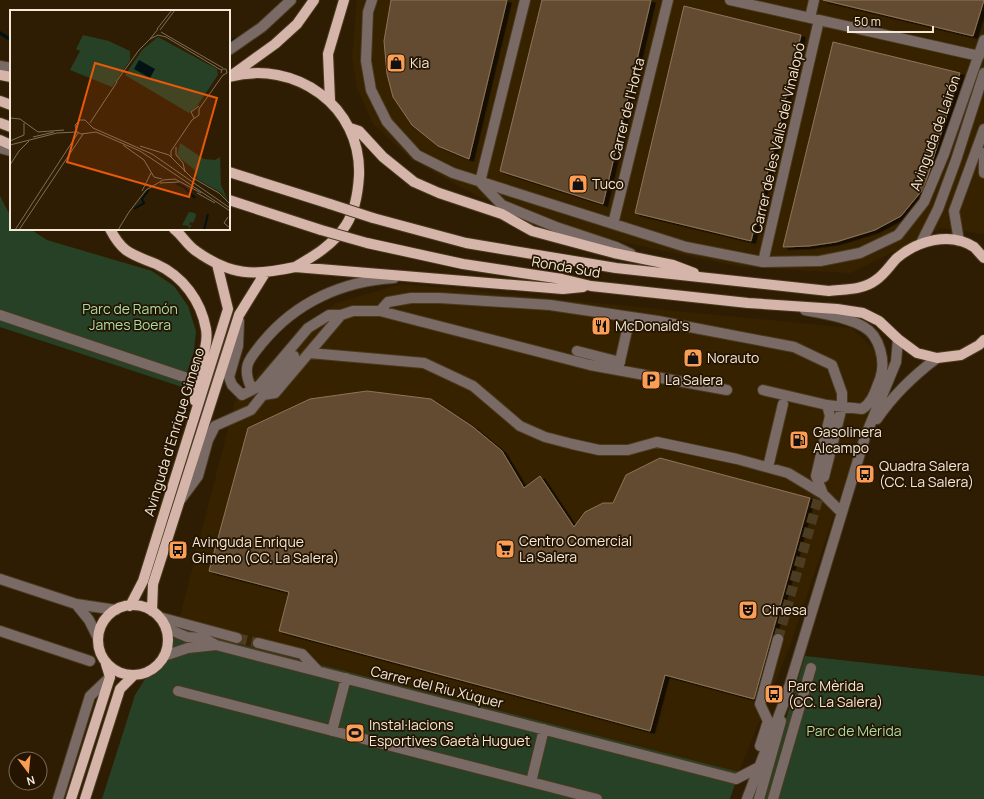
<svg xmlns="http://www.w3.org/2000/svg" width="984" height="799" font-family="Manrope,sans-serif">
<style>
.built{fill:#372200}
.green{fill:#264126}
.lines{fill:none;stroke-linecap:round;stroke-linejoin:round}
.stream{stroke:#021214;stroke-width:3.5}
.building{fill:#634c33;stroke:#8d745a;filter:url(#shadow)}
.minor-tunnel{stroke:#4c3c22;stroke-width:10;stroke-dasharray:10 5;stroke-linecap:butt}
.minor-casing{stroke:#4a3a20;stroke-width:12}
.major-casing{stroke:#4a3a20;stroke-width:12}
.minor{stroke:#7a6a65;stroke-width:10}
.major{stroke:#d5b4a9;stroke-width:10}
.major-bridge-casing{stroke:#4a3a20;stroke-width:12;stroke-linecap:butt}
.major-bridge{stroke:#d5b4a9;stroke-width:10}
.labels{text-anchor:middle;stroke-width:3.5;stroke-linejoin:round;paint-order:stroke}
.poi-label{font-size:14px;fill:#f4e9d9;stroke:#241400;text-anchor:start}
.street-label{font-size:14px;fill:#f4e9d9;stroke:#241400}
.park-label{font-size:14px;fill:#a8dca7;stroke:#241400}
.inset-river{fill:none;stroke:#021214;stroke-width:2}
.inset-road{fill:none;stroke:#7d6f58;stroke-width:1}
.view{fill:#e8590c;fill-opacity:0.15;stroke:#e8590c;stroke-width:2}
.inset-edge{fill:none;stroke:#f4e9d9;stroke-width:2}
</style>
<defs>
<filter id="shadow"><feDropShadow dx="4.5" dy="2.5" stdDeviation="0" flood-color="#0009"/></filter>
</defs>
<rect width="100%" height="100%" fill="#2e1d02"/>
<!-- built -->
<path class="built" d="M357 0H984V234L941 228 851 273 741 267 636 245 556 224 477 196 412 160 373 124 357 88 352 57Z
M402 284 852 328 875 351 878 384 790 646 739 772 177 628 236 397 290 341 336 303Z"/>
<!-- green -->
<path class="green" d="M0 196 11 217V229H30L47 240 152 271 174 286 188 306 196 331 194 351 182 387 0 327Z
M177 628 739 772 730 799H102L135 695Z
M805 656 984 676V799H762Z"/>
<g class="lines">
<!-- stream -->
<path class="stream" d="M0 33 11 40
M229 43 236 39"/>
</g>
<!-- building -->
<path class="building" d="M391 0H507L469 159 438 146 412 125 393 97 387 74 384 41Z
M542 0H651L603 204 500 171Z
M823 0H984L973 36Z
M684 6 801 35 751 241 635 213Z
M833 42 960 73 924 188 901 216 875 230 836 242 809 246 783 247Z
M367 391 431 399 473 427 502 451 524 488 540 476 574 527 585 512 603 503H613L626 475 660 458 810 498 754 699 665 675 650 731 279 631 289 592 209 571 248 428 310 399Z"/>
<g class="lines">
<!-- minor-tunnel -->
<path class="minor-tunnel" d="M237 638 258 643
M778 639 822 485"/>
<!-- minor casing -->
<g class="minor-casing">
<path id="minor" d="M372 0 368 12 366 61 371 90 387 122 417 155 453 173 686 247 763 262 820 261 860 253 898 235 924 202 944 154 984 40
M730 0 979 56
M810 18 814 0
M229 50 262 27 291 0
M0 66 11 68
M0 148 11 151
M984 153V173
M480 182 525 0
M481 183 502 205 556 227 616 247 631 254
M613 224 668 0
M959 241 954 211 984 129
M921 243 938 209 956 160 984 73
M763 262 819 20
M805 310C824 314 847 317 864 327 880 336 886 362 880 379 875 391 873 402 862 409L827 405
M380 311 388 302 411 298H440L550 305 658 321 794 347 832 365 842 393V407L824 477
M0 315 196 381
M239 321 238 346 229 377 232 385 242 395 258 387 308 328 329 315H341L353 311H380L590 365 727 390
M577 351 620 362
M309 353 424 363 473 386 520 426 545 437 572 444 599 450H628L657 442 737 459 788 473 823 494 842 513
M618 370 630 317
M258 387H251C241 366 250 358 263 342 296 302 343 281 394 278
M763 390 827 405 830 416 816 476 823 494
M263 395 275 393 341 315
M877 419C894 394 913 376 937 358
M768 467 783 404
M181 499 198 476 208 440 215 426 251 410 294 356
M0 579 76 604 116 610
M76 604 89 620 98 638
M159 617 237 638
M166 628 187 637 203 638 216 645 736 779 759 767
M0 631 90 661
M258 643 302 654 318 671
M164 656 188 648 216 645
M178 691 597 799
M332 731 346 678
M760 746 768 721 760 704 778 639
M531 782 544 729
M58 799 90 696 110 677
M747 799 786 697 865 437 896 362 898 339
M759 799 781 721
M773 799 811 668"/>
</g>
<!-- major casing -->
<g class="major-casing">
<path id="major" d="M0 75 11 77
M232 75 275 44 297 24 314 0
M229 77C295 59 362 106 359 176 358 192 355 211 346 225 333 245 314 256 295 267
M330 100 328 54 344 0
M0 101 11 105
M0 123 11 127
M350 128 359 131 383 157 414 182 439 193 502 214 532 231 614 253 673 265 694 273
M0 140 11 145
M229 172 330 204
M229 200 321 230
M373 218 466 243 616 268 829 291C845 289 863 290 876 280 885 274 890 265 897 258 917 241 950 231 974 247 977 250 981 255 984 258
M110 229C123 254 132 254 156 264 183 276 201 301 206 329 209 347 199 363 196 380 195 387 195 394 195 401
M174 229C182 235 187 245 196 251 231 276 254 276 295 267L563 289 583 287
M367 243 463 264 562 279 591 286 748 303 837 309 863 313 879 321 898 339 917 353 937 358 961 355 979 345 984 340
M98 640a35 35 0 1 1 70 0a35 35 0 1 1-70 0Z
M130 606 143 581 228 309 217 264
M152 611 153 584 239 315 265 273
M71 799 110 677 106 664
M85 799 120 689 133 676"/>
</g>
<!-- minor -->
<use href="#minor" class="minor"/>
<!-- major -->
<use href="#major" class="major"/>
<!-- major-bridge casing -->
<g class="major-bridge-casing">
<path id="major-bridge" d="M330 204 373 218
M321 230 367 243"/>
</g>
<!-- major-bridge -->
<use href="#major-bridge" class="major-bridge"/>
</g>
<!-- icons -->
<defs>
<g id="shop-square" transform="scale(1)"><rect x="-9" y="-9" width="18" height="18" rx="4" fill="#fc9d54" stroke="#241400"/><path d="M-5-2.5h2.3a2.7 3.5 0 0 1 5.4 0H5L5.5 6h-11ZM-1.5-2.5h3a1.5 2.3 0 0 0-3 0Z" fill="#111"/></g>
<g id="restaurant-square" transform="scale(1)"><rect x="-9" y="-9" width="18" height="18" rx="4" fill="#fc9d54" stroke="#241400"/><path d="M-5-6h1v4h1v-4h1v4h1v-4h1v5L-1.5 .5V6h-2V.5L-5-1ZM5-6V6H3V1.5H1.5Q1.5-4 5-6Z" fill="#111"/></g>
<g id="parking-square" transform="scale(1)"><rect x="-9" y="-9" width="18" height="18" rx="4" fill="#fc9d54" stroke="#241400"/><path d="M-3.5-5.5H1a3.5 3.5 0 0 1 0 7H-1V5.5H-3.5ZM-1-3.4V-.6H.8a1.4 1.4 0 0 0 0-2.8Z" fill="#111"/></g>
<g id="fuel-square" transform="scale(1)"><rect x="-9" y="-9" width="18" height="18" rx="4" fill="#fc9d54" stroke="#241400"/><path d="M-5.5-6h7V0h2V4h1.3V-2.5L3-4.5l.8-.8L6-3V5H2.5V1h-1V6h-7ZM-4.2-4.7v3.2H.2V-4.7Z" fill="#111"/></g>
<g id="bus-square" transform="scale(1)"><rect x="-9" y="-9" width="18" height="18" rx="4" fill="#fc9d54" stroke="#241400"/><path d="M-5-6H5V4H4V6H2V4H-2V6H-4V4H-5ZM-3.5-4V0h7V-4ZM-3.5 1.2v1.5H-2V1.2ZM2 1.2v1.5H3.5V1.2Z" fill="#111"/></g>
<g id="supermarket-square" transform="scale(1)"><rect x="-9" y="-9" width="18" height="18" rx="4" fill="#fc9d54" stroke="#241400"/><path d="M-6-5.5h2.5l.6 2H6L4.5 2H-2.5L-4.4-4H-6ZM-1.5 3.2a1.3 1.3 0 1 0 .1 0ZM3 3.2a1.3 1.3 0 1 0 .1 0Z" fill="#111"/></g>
<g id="theatre-square" transform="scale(1)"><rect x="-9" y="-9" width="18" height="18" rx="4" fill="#fc9d54" stroke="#241400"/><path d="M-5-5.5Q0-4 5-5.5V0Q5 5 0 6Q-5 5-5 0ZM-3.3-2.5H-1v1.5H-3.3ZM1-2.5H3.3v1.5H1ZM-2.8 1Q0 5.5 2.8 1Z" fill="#111"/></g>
<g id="stadium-square" transform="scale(1)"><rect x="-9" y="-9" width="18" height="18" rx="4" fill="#fc9d54" stroke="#241400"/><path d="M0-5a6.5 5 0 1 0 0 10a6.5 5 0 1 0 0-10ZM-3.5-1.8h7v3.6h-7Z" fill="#111"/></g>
</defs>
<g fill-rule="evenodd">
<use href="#shop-square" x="396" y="63"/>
<use href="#shop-square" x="578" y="184"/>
<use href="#restaurant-square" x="601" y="326"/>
<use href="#shop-square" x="693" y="358"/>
<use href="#parking-square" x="651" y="380"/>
<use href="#fuel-square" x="799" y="440"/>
<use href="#bus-square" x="865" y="474"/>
<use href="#supermarket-square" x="505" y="549"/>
<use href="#bus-square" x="178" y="550"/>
<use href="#theatre-square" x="748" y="610"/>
<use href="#bus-square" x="774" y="694"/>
<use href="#stadium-square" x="355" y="733"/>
</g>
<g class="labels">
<!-- poi labels -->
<g class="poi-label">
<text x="410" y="68">Kia</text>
<text x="592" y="189">Tuco</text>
<text x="615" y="331">McDonald's</text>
<text x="707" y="363">Norauto</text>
<text x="665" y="385">La Salera</text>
<text x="813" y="437">Gasolinera<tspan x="813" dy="16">Alcampo</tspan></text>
<text x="879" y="471">Quadra Salera<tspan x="879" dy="16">(CC. La Salera)</tspan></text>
<text x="519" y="546">Centro Comercial<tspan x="519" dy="16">La Salera</tspan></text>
<text x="192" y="547">Avinguda Enrique<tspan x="192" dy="16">Gimeno (CC. La Salera)</tspan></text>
<text x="762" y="615">Cinesa</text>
<text x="788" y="691">Parc Mèrida<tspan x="788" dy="16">(CC. La Salera)</tspan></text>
<text x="369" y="730">Instal·lacions<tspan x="369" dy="16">Esportives Gaetà Huguet</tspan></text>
</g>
<!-- street labels -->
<g class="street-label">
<text transform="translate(627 109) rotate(-76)" y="5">Carrer de l'Horta</text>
<text transform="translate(935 133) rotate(-70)" y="5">Avinguda de Lairón</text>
<text transform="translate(778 138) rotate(-77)" y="5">Carrer de les Valls del Vinalopó</text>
<text transform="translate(566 267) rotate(10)" y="5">Ronda Sud</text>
<text transform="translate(174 432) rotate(-73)" y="5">Avinguda d'Enrique Gimeno</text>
<text transform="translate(437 687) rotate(14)" y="5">Carrer del Riu Xúquer</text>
</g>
<!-- park labels -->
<g class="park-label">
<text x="130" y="314">Parc de Ramón<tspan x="130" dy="16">James Boera</tspan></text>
<text x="854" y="736">Parc de Mèrida</text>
</g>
</g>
<!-- overview -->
<g transform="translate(10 10)">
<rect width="220" height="220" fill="#2e1d02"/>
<path d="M73 25 99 31 120 41V50L102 77 60 60 70 41 66 39ZM148 27 207 59 208 65 187 96 179 103 115 65 132 40ZM170 133 194 149 205 150 210 147 211 175 218 191 210 182 187 169 185 160 167 146ZM179 202 185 203 186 206 183 213 180 212 179 215H182L178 220 179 216 172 215Z" fill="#264126"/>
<path d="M129 50 145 59 140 68 124 59Z" fill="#021214"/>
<path class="inset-river" d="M166 173 175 178 185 188M124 199 134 193 132 189 139 180M194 220 198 204"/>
<path class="inset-road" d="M147 19 162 0M150 20 165 0M151 22 213 58M140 29 148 19M211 63 212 59H216L217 63 213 65M106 72 129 40 140 29 148 25 156 27 211 60M0 108 10 109 28 122 54 120M184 108 181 102 189 96M80 113 107 72M23 127 44 122M0 131 14 125V113M0 135 47 123 67 122M113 135 134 150 144 167 152 169M130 136 159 145 184 170M166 137V145L173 153 175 162M161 147V141L182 110 189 105V99L213 65M220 147V171M0 155 9 141 19 131M183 168 209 183 220 194M150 173 169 172M132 181 141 163M187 183 205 193M220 198 142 144 83 118 75 110H70L65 115 67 122 71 124 86 122 130 141 220 201M119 202 136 180 153 170 165 169 191 183M218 207 214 213 220 218M5 220 68 123M9 220 73 124M108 220 119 202"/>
<path class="view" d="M85 53 207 88 179 187 57 152Z"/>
<rect width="220" height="220" class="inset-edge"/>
</g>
<!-- north arrow -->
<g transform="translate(28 771) rotate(164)"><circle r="19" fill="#241400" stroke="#776957"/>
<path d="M0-3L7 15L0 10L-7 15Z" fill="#fc9d54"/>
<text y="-6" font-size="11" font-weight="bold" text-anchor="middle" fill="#f4e9d9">N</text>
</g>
<!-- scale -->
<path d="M848 26v6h85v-6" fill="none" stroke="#f4e9d9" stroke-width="2"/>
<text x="854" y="26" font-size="12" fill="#f4e9d9" stroke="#241400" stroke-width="3" paint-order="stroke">50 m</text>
</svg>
